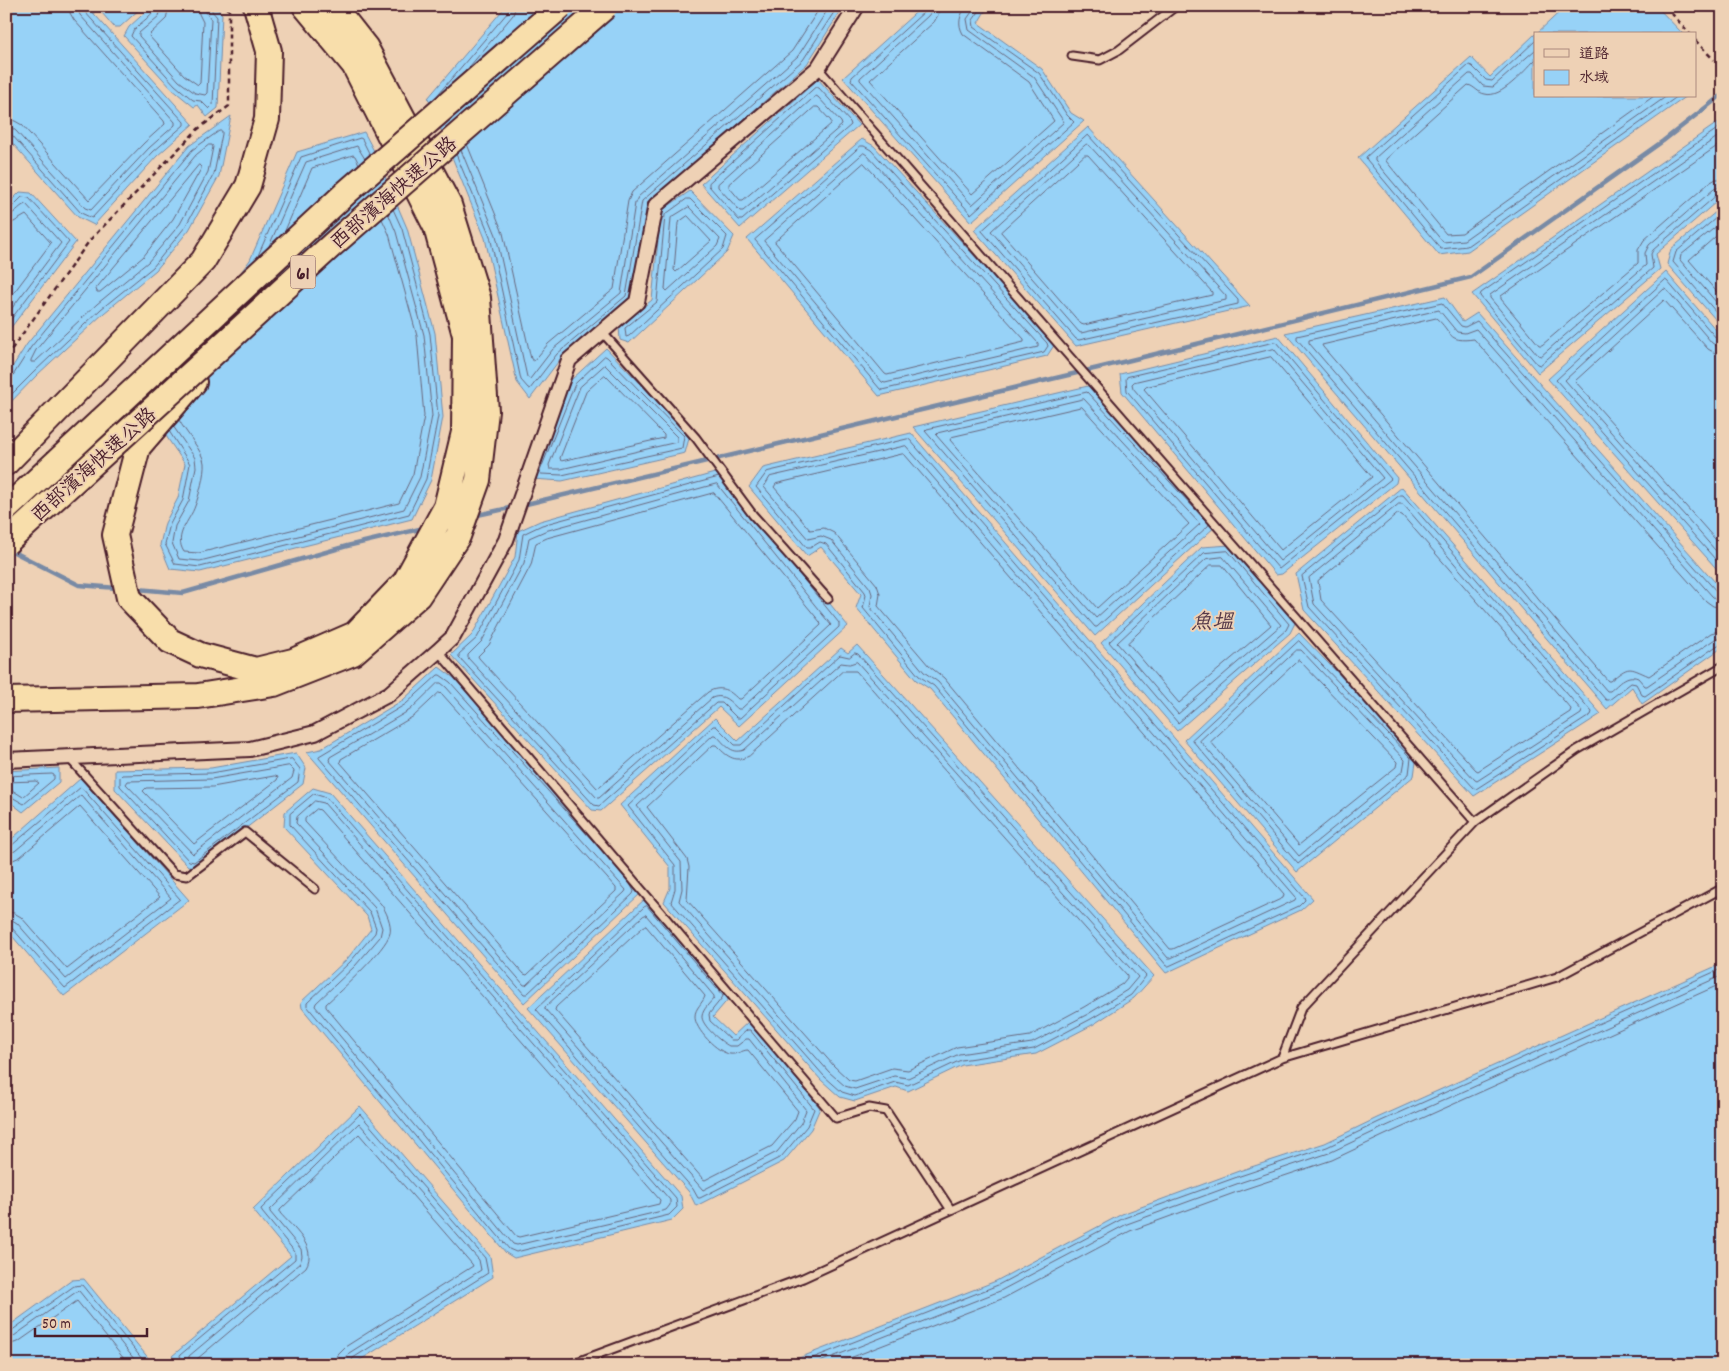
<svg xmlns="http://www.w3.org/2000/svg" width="1729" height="1371" font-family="Dekko,'LXGW WenKai TC',sans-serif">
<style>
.water{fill:#97d2f7;stroke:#788aa5}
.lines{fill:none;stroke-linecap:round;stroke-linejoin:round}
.shore{stroke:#69677d;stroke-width:1}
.stream{stroke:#788aa5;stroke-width:4.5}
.service-casing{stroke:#4a1f2b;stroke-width:11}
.minor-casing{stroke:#4a1f2b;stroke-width:18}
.trunk-casing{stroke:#4a1f2b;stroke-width:28}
.path{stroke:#4a1f2b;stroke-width:2.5;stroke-dasharray:5 4;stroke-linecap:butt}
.service{stroke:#eed1b5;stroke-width:7}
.minor{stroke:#eed1b5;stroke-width:14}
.trunk{stroke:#f8deab;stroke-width:24}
.trunk-bridge-casing{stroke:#4a1f2b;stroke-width:28;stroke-linecap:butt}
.trunk-bridge{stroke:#f8deab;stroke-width:24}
.labels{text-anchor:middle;stroke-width:4;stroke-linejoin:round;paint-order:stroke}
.shield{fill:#eed1b5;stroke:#7b5454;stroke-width:1}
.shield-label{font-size:19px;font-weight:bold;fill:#4a1f2b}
.street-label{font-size:20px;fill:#4a1f2b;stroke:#eed1b5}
.water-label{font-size:21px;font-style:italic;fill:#563a4a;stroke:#eed1b5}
</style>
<rect width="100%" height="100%" fill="#eed1b5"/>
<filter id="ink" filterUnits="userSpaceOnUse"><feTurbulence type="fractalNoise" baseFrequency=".02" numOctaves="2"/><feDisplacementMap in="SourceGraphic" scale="10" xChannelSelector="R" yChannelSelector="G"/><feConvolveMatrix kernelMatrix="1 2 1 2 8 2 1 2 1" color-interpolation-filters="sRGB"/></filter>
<g filter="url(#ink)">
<!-- water -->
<path class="water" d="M6 6H87L193 124 157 156 94 225 78 217 6 136Z
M96 6H143L120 27H114Z
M152 6H215L222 14 218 108 207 117 198 105 194 107 172 89 124 36 129 27Z
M506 6H844L807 64 647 204 631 299 561 358 530 399 517 382 485 238 428 98Z
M923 6H988L978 23 1042 69 1071 113 1084 121 971 222 843 78Z
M1566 6H1656L1683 34H1536Z
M1535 34V96H1687L1468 251 1439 255 1358 158 1471 57 1490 77Z
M818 79 859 125 740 228 701 184Z
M231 116 219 176 189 230 156 270 104 313 37 375 6 407V377L27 344 189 146Z
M1723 119V196L1656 254 1660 269 1538 373 1472 294Z
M1088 127 1250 306 1076 346 974 230Z
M364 132 374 151 407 228 435 333 443 417 431 480 412 519 200 572 170 569 160 545 165 523 178 498 185 464 168 439 146 399 250 260 297 152Z
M862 139 874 146 1055 344 1047 356 879 396 747 239Z
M690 191 734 236 727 252 629 343 620 340 619 326 652 300 661 211Z
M20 192 31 193 76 242 6 334V206Z
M1723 206V328L1667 264 1671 249Z
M1666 272 1723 338V576L1548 379Z
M1445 297 1463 322 1477 313 1723 591 1721 619 1723 647 1642 704 1632 687 1607 709 1285 333Z
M1278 336 1397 478 1396 483 1282 574 1276 575 1122 392 1120 374Z
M606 348 690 435 685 453 562 481 532 479 571 380Z
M1088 386 1217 525 1095 636 913 427Z
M911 433 1313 899 1301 910 1166 973 930 689 916 680 856 608 861 594 821 547 807 556 749 487 763 468Z
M722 471 848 626 739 726 719 707 601 811 592 810 451 655 472 635 515 557 518 531 540 521Z
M1402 487 1601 714 1474 796 1304 610 1296 574Z
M1230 545 1295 623 1290 633 1177 731 1101 643 1202 547Z
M1299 633 1417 755 1414 776 1297 872 1184 740Z
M857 645 1154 976 1134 998 1094 1024 1036 1054 962 1065 908 1091 896 1087 855 1101 840 1097 821 1080 664 902 670 888V867L620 805 715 718 738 741 841 648 848 653Z
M439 667 454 678 634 880 640 894 524 1003 307 752 321 749 403 700Z
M296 753 306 768 303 784 196 867 188 866 115 789V770L211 768Z
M59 768V782L23 812 6 799V771Z
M81 778 189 900 64 996 6 929V844Z
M313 788 330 793 681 1196 683 1209 672 1220 514 1258 506 1253 302 1008 301 1002 347 959 371 929 367 916 284 827 285 812Z
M646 898 730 997 713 1017 733 1036 749 1021 820 1108 811 1129 784 1161 696 1206 689 1192 528 1008Z
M1723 963V1365H781L996 1281 1122 1214 1239 1171 1325 1143 1377 1118Z
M360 1106 490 1256 493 1277 352 1365H179L172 1356 291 1256 253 1210Z
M84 1279 154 1365H6V1328L72 1280Z"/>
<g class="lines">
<!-- shore -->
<path class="shore" d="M155 6C153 19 134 24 131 36L175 85 193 100 201 101 209 109 213 105 217 17 212 11V6
M162 6 159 16 139 33V36L179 81 195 93 205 95 207 93 211 19 206 12 205 6
M169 6 166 19 150 34 149 36 184 75 198 85 200 83 203 22 199 14 198 6
M926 6 924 12 852 77 851 80 971 214 1074 122 1067 115 1039 73 974 27 973 20 983 6
M932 6V11L928 16 860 78V80L972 205 1064 122 1034 77 969 30 967 19 976 6
M940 6 938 15 934 22 870 80 972 194 1054 121 1029 82 963 34C957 23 960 16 966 6
M1535 41 1492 81 1486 80 1472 66 1469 65 1366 157 1367 160 1441 249 1467 246 1678 96
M1535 50 1493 87 1483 86 1472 74H1469L1375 158V161L1443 242 1464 240 1667 96
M1535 60C1524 71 1501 99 1485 94 1478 93 1474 86 1468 85L1386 159V161L1446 234 1462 233 1654 96
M465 72 513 15 516 6
M816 87 819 88 850 122 851 125 742 220H739L709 186V183Z
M816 96 818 97 841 122 842 125 743 211H740L718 187V184Z
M434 99 508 12 510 6
M815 107H818L831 121V124L743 200H740L729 187V184Z
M6 119 15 121 22 125 89 200 144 143 165 124 164 121 74 20 70 13 69 6
M1723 125 1481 293 1480 296 1537 364 1540 365 1653 268 1651 254 1653 250 1718 194 1723 192
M6 127H11L16 131 85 208 91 210 149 148 175 125V122L80 15 77 6
M6 133 12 135 81 213 92 218 153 152 184 125V122L84 11 83 6
M1723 133 1490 295V298L1538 355 1541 356 1646 265 1645 253 1649 245 1714 189 1723 186
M1088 135 1238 300V304L1079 340 1076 339 982 231Z
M1723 142 1501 296V299L1539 345H1542L1638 263V250L1644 240 1709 183 1716 179H1723
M467 144 503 233 531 359 534 361 548 344 614 289 628 201 632 192 792 51 821 6
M1088 144 1226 296V300L1081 333 1079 332 991 231 1085 145Z
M209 145H212L213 147 208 172 180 224 148 262 97 304 35 362H31V360L36 350 196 155Z
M861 146H864L871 150 1047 343 1048 346 1044 352 882 390 880 389 755 240Z
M461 150 496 235 527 377 530 379 553 349 621 293 635 203 638 197 798 56 830 6
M864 153 867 155 1038 343V347L885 383 882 382 764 241Z
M456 154 490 236 521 380 528 388 530 389 557 354 626 296 642 201 803 60 838 6
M1085 155H1088L1212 292V295L1084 325 1081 324 1001 232Z
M864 163 1024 339V342L887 375 885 374 775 242Z
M199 165 201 167V169L173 219 143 257 100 292H97L96 289Z
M687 199H690L727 236 723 249 629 336 626 337 625 328 657 302 665 215Z
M689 207 720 239 717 246 667 291 665 289 671 218Z
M6 209 11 208 22 197 29 198 69 242 6 326
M1723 212 1676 252 1673 262 1723 320
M6 215C16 215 18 206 26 204L61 243 6 316
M688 216 711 241 676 272 674 270 678 223Z
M1723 221 1681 255 1680 260 1723 310
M6 223 14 222 26 215 51 243 6 303
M1723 230 1689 260 1723 299
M284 233 312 168 353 155 355 156 359 164
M269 246 306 162 357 146 365 159
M257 258 301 157 360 138 362 139 370 155
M1723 340 1717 339 1667 281 1665 280 1556 380 1723 568
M1276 342 1391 479 1279 569 1127 391 1126 379 1127 377Z
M1723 347 1717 346 1712 343 1667 290 1664 289 1565 380 1723 559
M1274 349 1383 478 1280 561 1133 388 1132 384 1134 382Z
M1723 354 1715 353 1708 349 1664 300 1575 381 1723 548
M605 356 607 357 684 436 682 448 562 475 541 474 540 471 575 384Z
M1271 357 1372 477 1281 550 1144 389 1146 387Z
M605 365 677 437V442L561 469H550L549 465 580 387Z
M605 375 664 435V438L561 461 560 458 586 392Z
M6 379 12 377 31 347 192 150 219 131H222V134L214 174 185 227 153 267 101 309 34 372 6 400
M1084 399 1200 524 1096 618 936 435 938 433Z
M1082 407 1189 524 1097 608 950 440 952 437Z
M179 420C185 432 203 451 204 463 205 473 199 496 195 506 190 521 173 535 184 552L199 553 399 503 413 474 424 416 417 336 389 234 382 219
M173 426 195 458 196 467 189 501 175 526 172 543 179 559 200 561 404 509 420 477 432 416 424 335 396 232 388 213
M169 431 190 464 183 500 170 524 165 544 175 564 200 567 409 514 426 479 438 416 430 334 402 229 393 209
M908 439 910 440 1304 897 1305 900 1299 906 1169 966H1167L934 686 919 676 863 608 866 595 865 592 826 544 820 542 810 548H807L756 487 767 472Z
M906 446 1296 897 1295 900 1171 958H1168L938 682 924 672 870 607 872 594 870 588 831 540 821 536 808 539 764 487 770 477Z
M903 454 905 455 1284 894 1283 898 1173 949H1170L944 678 929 666 878 606 880 594 877 585 834 533 824 528 810 530 774 487 776 484Z
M719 477 542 525 523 534 519 560 477 638 459 654V657L594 805 599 806 716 703H722L737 718H740L839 627V623L796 570
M717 484 831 625 741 709H738C730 702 724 693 712 698L599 798H597L468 658V655L482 641 524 563 529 538 545 531Z
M714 493 820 622 821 625 741 699H738C729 690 721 685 708 692L600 787 597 788 479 658 478 656 489 645 531 565 536 543 547 538Z
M1400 495H1403L1592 712 1591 715 1476 789 1474 788 1309 607 1302 576Z
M1399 504H1403L1582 711 1581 714 1477 781 1475 780 1314 604 1309 578Z
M1398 514 1402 515 1571 709 1570 712 1478 771 1476 770 1321 600 1318 581Z
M1205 520 1087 392 927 429 925 431 1095 627H1097L1208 526 1209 524
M1228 551 1289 624 1286 630 1178 723 1109 642 1204 553Z
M1223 557 1281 625 1178 714 1117 643 1206 559Z
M1211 565H1222L1271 625 1179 703 1128 643Z
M1723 594 1717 592 1477 321 1465 327 1461 326 1442 303 1297 336V339L1606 700H1609L1631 683 1636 684 1642 695 1645 696 1718 645 1723 644
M1723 601 1717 600 1712 596 1476 329 1465 333 1457 332 1439 310 1309 340V343L1607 691H1610C1619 684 1626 673 1638 678L1645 686H1647L1715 639 1723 637
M1723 608 1713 606 1706 601 1474 339C1446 343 1453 332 1436 318L1322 345 1323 347 1608 681H1610C1630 665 1628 667 1649 676L1711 633 1723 630
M1299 641 1411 758 1409 774 1298 864 1192 740Z
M1297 650H1301L1405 760 1403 771 1299 856 1200 741Z
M855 653 858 654 1146 976 1131 995 1091 1019 1034 1049 961 1060 908 1085 895 1082 855 1096 842 1092 824 1076 671 902 675 889V865L628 806 713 726H716L735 745H741L840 655 849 657Z
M1299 660 1397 762 1396 767 1299 845 1211 742Z
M857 662 1138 977 1127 990 1088 1014 1032 1043 959 1054 908 1078 894 1076 855 1089 845 1086 829 1072 679 901 682 889 681 862 637 806 713 735H716C724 743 731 755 744 750L841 663 849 664Z
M843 671H856L1127 975V978L1122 984 1084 1007 1030 1036 957 1047 908 1070 892 1068 855 1081 849 1080 834 1066 687 900 689 867 687 859 647 807 713 745H716C726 755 734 764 749 756Z
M438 683H441L446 687 626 890 625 892 526 985H524L329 760 330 757 410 710Z
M439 693 442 694 616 888V891L527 975 524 974 340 762 341 759 414 716Z
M292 759 300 769 298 782 194 862 189 861 120 786V777L122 775 211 773Z
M289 766 294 771 292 778 193 854 126 784 128 781 211 779Z
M6 776 52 774 54 775V779L24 804 10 796 6 795
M275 776 278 777 277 780 194 844 143 791 146 788 212 787Z
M6 782 36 781 39 783 23 797 12 790 6 789
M314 794 327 798 676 1198 677 1207 669 1215 516 1252 509 1249 307 1006V1003L350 962 375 933 376 928 370 912 290 825V814Z
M315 801 324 803 670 1200V1205L666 1210 517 1245 513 1244 315 1006 316 1003 355 966 380 937 382 928 375 908 296 823 297 817Z
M317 809 320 810 660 1200 659 1204 519 1237 516 1236 326 1007V1004C340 991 386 950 390 933 392 924 386 911 381 904L305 822V819Z
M6 847 11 846 81 787 180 899 65 988 12 928 6 926
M6 854 15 851 81 795 171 898 66 979 17 923 12 920H6
M6 861 13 860 20 857 80 806 160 897 67 969 21 917 14 913 6 912
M619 870 450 682 440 675H438L406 704 319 756V758L524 994H527L633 894 634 891 630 884
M647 906 723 996 722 998 709 1014 710 1021 731 1040H736L747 1030H750L814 1109 807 1126 781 1157 700 1198H698L693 1189 536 1009 644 907Z
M646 915 714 996V998C710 1003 703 1009 702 1016 701 1025 721 1042 729 1046H737L746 1039H749L806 1110 801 1123 777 1152 703 1190 545 1009V1007L643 916Z
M646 926 705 996C703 1003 695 1008 695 1016 694 1029 718 1053 730 1054 737 1055 742 1050 748 1050L798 1111 795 1119 772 1146 705 1180 703 1179 555 1010 556 1007 643 927Z
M6 1332 11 1331 74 1286 82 1285 147 1365
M6 1338 14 1336 76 1292 79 1291 139 1365
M6 1345 18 1342 77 1301 129 1365
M182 1365 180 1355 295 1259V1252L262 1212 261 1209 360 1114 485 1258 488 1273 353 1358 350 1365
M189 1365V1356L300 1263 302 1256 301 1249 270 1212V1210L359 1123 479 1260 481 1270 349 1353 345 1358 344 1365
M196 1365 197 1359 306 1267C318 1247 292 1227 280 1213V1210L359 1134 472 1264 473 1266 345 1347 338 1354 336 1365
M795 1365 998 1285 1124 1218 1240 1176 1327 1147 1379 1122 1723 968
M812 1365 1000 1291 1127 1224 1242 1182 1329 1153 1382 1128 1723 975
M832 1365 1004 1298 1130 1231 1245 1189 1332 1160 1385 1135 1723 983"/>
<!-- stream -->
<path class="stream" d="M522 505 1098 368 1471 277 1663 141 1723 94
M473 516 514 507
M10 550 79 585 117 588
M137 589 183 593 347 546 424 528"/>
<!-- service casing -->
<g class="service-casing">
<path id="service" d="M1072 56 1100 60 1119 50 1176 6
M818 68 1475 822
M602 332 696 438 753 515 828 599
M438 651 836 1118 869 1108 886 1111 951 1210
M69 758 174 874 187 876 245 832 315 889
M1282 1058 1301 1008 1475 822 1577 750 1723 666
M569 1365 803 1278 1282 1058 1557 977 1723 888"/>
</g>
<!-- minor casing -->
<g class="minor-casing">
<path id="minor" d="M6 760 250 749 315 733 389 694 438 651 453 637 506 540 569 360 637 302 656 205 818 68 857 6"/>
</g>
<!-- trunk casing -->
<g class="trunk-casing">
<path id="trunk" d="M194 382 138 447 115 535 129 598 170 641 200 655 256 670 293 661 355 634 405 582 446 507 464 432 465 335 436 227 354 65 305 6
M6 463 203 261 248 186 267 119 269 51 256 6
M6 700 198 696 274 684 353 653 418 596 458 536 478 480 486 411 478 298 449 205 366 48 333 6"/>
</g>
<!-- path -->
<path class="path" d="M1665 6 1690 34
M1695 40 1714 60
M6 357 90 240 198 129 229 106V10L225 6"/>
<!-- service -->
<use href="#service" class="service"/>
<!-- minor -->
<use href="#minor" class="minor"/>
<!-- trunk -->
<use href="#trunk" class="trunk"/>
<!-- trunk-bridge casing -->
<g class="trunk-bridge-casing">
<path id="trunk-bridge" d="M6 509 348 191 561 6
M6 543 332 245 606 6"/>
</g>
<!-- trunk-bridge -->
<use href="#trunk-bridge" class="trunk-bridge"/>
</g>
</g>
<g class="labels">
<!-- shield labels -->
<rect class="shield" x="290.5" y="255.5" width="25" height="33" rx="4"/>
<g class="shield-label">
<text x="303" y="279">61</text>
</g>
<!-- street labels -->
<g class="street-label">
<text transform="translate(393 192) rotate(-41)" y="7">西部濱海快速公路</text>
<text transform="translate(93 464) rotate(-42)" y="7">西部濱海快速公路</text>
</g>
<!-- water labels -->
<g class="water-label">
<text x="1212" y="628">魚塭</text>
</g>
</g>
<!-- margin -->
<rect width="1729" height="1371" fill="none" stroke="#eed1b5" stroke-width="25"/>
<rect x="12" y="12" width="1704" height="1346" fill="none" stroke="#4a1f2b" stroke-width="2" filter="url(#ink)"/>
<!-- legend -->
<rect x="1534" y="32" width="162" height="65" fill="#eed1b5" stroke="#ac8a7e"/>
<rect x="1544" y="49" width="25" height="8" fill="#eed1b5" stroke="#ac8a7e"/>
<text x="1579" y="58" font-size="15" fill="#4a1f2b">道路</text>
<rect x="1544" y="70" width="25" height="15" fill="#97d2f7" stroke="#ac8a7e"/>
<text x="1579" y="82" font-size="15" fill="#4a1f2b">水域</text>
<!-- scale -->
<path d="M35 1328v8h112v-8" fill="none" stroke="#4a1f2b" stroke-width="2.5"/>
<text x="42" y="1328" font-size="15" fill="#4a1f2b" stroke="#eed1b5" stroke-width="4" paint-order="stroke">50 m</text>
</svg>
